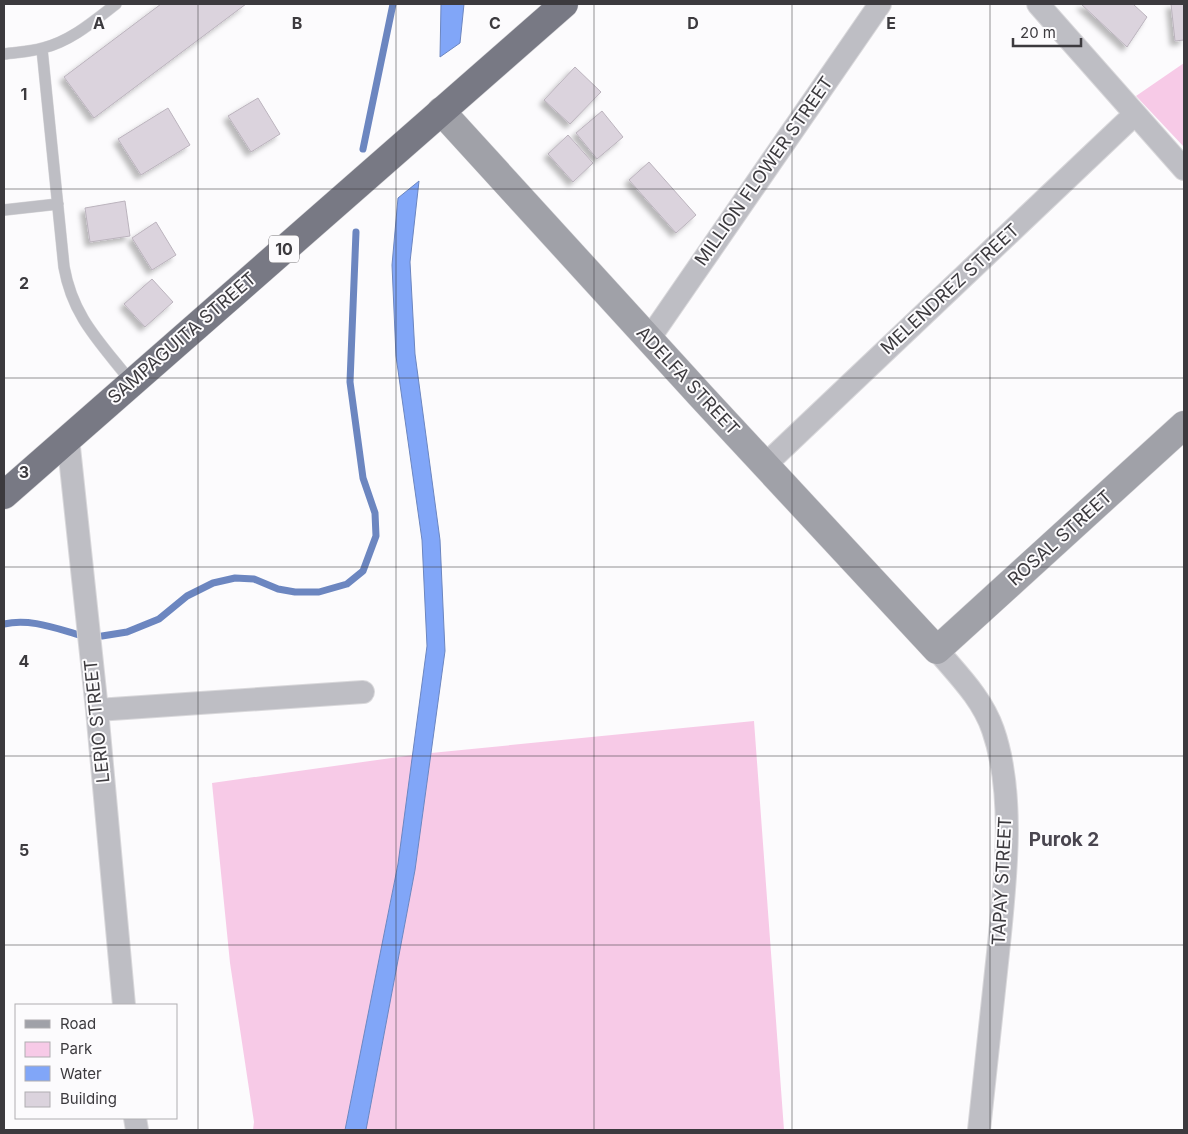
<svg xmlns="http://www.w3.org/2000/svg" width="1188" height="1134" font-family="Inter,sans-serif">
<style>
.green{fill:#f7cae7}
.water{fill:#81a6f8;stroke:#6c86c0}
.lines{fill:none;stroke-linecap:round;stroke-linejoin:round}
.stream{stroke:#6c86c0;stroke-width:7}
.building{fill:#dbd3dd;stroke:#bbb3bd;filter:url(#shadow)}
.lane-casing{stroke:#d9d8db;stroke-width:12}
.street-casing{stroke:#d9d8db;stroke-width:24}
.secondary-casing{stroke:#d9d8db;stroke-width:29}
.highway-casing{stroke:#d9d8db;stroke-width:29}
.lane{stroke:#bebec4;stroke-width:11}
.street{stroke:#bebec4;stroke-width:22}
.secondary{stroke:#a0a1a8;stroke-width:28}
.highway{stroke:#787984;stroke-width:28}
.grid{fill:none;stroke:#3c3a3e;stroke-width:1;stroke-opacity:0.55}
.labels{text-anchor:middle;stroke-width:4;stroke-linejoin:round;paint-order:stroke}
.shield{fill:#fcfbfd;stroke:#767477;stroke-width:1}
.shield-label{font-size:16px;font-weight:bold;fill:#3c3a3e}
.street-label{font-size:18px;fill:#3c3a3e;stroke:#fcfbfd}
.neighbourhood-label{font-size:19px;font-weight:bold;fill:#49454f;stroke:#fcfbfd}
.grid-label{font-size:16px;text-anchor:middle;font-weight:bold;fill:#3c3a3e;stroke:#fcfbfd;stroke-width:4;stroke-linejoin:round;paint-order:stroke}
</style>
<defs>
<filter id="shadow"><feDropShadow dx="-4.5" dy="4.5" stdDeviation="2.5" flood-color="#0004"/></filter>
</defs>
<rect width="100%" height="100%" fill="#fcfbfd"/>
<!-- green -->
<path class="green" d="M1184 63V147L1136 96Z
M754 721 784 1130H366L415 870 431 753Z
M413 755 398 864 345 1130H253L254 1122 230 963 212 783Z"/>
<!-- water -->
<path class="water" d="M441 4H464L460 43 440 57Z
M419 181 410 262 415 354 440 540 445 651 415 870 366 1130H345L398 864 427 646 422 540 396 356 392 265 398 198Z"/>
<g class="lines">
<!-- stream -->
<path class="stream" d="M363 149 393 4
M4 624C29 618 55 628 80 635
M102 636 127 632 159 619 187 596 213 583 235 578 254 579 278 589 295 592H319L347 584 363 571 376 536 375 513 363 478 350 382 356 232"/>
</g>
<!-- building -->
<path class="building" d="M161 4H246L94 118 64 77Z
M1081 4H1133L1147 17 1127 47Z
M1171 4H1184V40L1175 41Z
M575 67 601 92 570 124 544 100Z
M258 98 280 134 251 152 228 116Z
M168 108 190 145 141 175 118 139Z
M602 111 623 137 597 159 576 133Z
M568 135 593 163 573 182 548 154Z
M649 162 696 215 676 233 629 180Z
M125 201 130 236 90 242 85 208Z
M156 222 176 255 152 270 132 238Z
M152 279 173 302 145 327 124 304Z"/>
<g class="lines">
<!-- lane casing -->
<g class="lane-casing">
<path id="lane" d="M42 49 64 267C73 318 101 343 132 383
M4 54C17 52 30 52 43 48 71 41 94 21 116 4
M4 210 58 204"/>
</g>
<!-- street casing -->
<g class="street-casing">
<path id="street" d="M1038 4 1184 169
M649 339 880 4
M68 438 97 710 124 1005
M765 465 1135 114
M937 650C958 675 982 698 993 730 1016 796 1005 884 998 953 992 1012 985 1071 979 1130
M97 710 363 692
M135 1118 137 1130"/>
</g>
<!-- secondary casing -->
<g class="secondary-casing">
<path id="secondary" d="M441 111 702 397 937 650 1184 425"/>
</g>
<!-- highway casing -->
<g class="highway-casing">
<path id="highway" d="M4 495 564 4"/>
</g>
<!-- lane -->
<use href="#lane" class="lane"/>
<!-- street -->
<use href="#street" class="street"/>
<!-- secondary -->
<use href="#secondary" class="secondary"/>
<!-- highway -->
<use href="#highway" class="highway"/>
</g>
<!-- grid -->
<path class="grid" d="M198 4V1130M396 4V1130M594 4V1130M792 4V1130M990 4V1130M4 189H1184M4 378H1184M4 567H1184M4 756H1184M4 945H1184"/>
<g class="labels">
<!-- shield labels -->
<rect class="shield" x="269" y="235.5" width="30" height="27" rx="4"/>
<g class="shield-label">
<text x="284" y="255">10</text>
</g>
<!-- street labels -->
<g class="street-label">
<text transform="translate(764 171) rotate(-55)" y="6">MILLION FLOWER STREET</text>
<text transform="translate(950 289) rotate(-43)" y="6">MELENDREZ STREET</text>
<text transform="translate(182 338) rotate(-41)" y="6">SAMPAGUITA STREET</text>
<text transform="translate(688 381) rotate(47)" y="6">ADELFA STREET</text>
<text transform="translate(1060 538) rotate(-42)" y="6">ROSAL STREET</text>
<text transform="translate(97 721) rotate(-96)" y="6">LERIO STREET</text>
<text transform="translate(1002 881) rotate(-87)" y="6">TAPAY STREET</text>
</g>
<!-- neighbourhood labels -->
<g class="neighbourhood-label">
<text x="1064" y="846">Purok 2</text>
</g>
</g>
<g class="grid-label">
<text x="99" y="29">A</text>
<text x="297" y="29">B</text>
<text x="495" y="29">C</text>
<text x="693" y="29">D</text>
<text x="891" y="29">E</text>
<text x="24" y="100">1</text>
<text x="24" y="289">2</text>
<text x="24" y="478">3</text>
<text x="24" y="667">4</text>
<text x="24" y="856">5</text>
</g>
<!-- border -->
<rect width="1188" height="1134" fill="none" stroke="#3c3a3e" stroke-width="10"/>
<!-- legend -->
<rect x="15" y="1004" width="162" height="115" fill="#fcfbfd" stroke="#afaeb1"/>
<rect x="25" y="1020" width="25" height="8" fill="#a0a1a8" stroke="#afaeb1"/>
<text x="60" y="1029" font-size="15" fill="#3c3a3e">Road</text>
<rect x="25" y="1042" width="25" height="15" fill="#f7cae7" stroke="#afaeb1"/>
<text x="60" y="1054" font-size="15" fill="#3c3a3e">Park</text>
<rect x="25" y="1066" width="25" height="15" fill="#81a6f8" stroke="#afaeb1"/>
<text x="60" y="1079" font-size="15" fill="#3c3a3e">Water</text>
<rect x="25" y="1092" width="25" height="15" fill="#dbd3dd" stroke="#afaeb1"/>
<text x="60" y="1104" font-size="15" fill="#3c3a3e">Building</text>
<!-- scale -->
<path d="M1013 38v8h68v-8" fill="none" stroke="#3c3a3e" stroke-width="2.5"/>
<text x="1020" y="38" font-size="15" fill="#3c3a3e" stroke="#fcfbfd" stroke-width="4" paint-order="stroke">20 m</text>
</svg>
